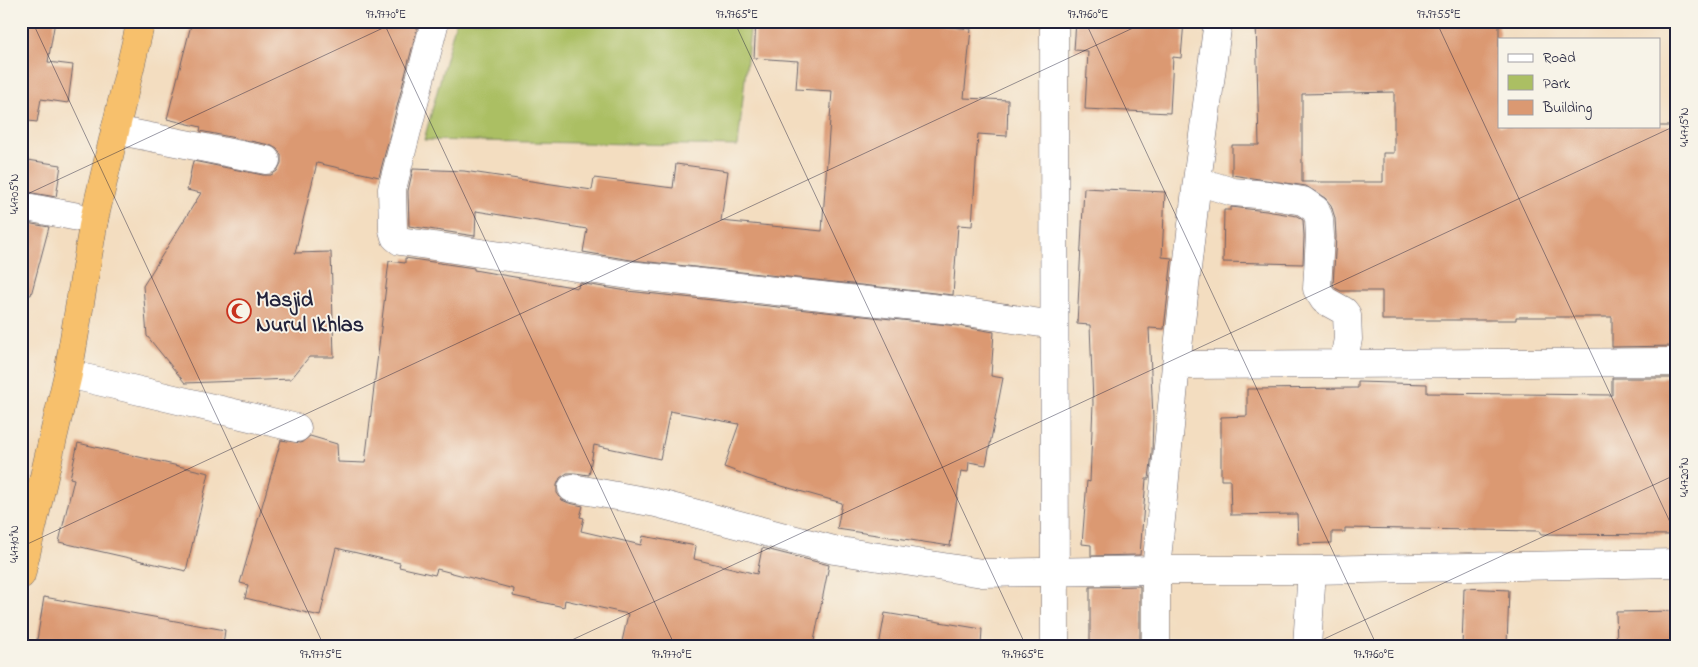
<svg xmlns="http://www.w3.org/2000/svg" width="1698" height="667" font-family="'Indie Flower',sans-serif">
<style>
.green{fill:#abbf63;stroke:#66704f}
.building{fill:#db9972;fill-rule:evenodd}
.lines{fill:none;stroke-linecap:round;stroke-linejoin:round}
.street-casing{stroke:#6b636a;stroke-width:29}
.highway-casing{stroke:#6b636a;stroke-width:29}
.street{stroke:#fff;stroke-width:28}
.highway{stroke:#f7c06c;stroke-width:28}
.ticks{fill:none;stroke:#22223b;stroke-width:1;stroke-opacity:0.45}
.labels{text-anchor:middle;stroke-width:4;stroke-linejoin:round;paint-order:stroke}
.poi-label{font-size:22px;font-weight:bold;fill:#22223b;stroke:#f7f3e8;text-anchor:start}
.neatline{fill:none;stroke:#22223b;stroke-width:2}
.ticks-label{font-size:12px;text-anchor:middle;fill:#22223b}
</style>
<rect width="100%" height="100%" fill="#f7f3e8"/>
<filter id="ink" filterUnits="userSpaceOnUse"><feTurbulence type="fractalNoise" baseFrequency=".02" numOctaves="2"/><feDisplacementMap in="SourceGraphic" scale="10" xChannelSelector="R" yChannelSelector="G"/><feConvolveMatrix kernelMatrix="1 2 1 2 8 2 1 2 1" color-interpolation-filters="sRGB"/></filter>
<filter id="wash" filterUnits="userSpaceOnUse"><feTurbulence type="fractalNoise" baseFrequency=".0096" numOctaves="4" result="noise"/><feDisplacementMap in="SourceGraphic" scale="20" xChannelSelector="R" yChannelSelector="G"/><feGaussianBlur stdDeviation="1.12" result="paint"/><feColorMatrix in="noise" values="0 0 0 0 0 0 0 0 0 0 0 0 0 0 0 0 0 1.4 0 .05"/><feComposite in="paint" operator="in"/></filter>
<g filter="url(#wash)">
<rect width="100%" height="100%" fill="#f3ddc0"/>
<!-- green -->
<path class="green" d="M456 21H751L738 146 424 140Z"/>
<g id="blocks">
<!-- building -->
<path class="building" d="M21 21H55L48 62 73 65 68 103 41 99 37 122 21 120Z
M192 21H419L379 177 317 163 295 253 331 252 334 357H309L291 379 185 383 147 336 143 286 201 193 187 190 193 161 263 175H271L277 171 281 163V155L277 149 270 145 200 131 201 127 167 119Z
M756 21H891L971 29 964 98 1008 100 1007 136 978 134 972 226 958 225 953 295 631 260 583 252 587 229 476 211 475 236 409 226 408 191 413 169 464 171 592 190 594 178 673 188 676 164 728 171 721 221 822 231 832 91 796 89 798 61 754 58Z
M1076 21H1184L1181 58 1173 57 1170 113 1085 109 1088 51 1074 50Z
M1256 21H1499V126H1677V346L1612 347V317H1516V320H1382V291H1341L1335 288 1333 285 1336 237 1335 218 1331 205 1325 198 1306 186 1232 175V145H1259ZM1394 92V153H1383V182H1302V94Z
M21 159 61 165 56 197 21 191Z
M1084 188 1165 192 1162 257 1172 258 1164 329 1149 328 1153 418 1152 453 1149 479H1146L1140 555 1091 556V545L1082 544 1087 481 1090 482 1093 403 1090 325 1077 324Z
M1231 207 1266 211 1297 216 1303 220 1304 236 1303 264 1223 262 1224 210H1231Z
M21 222 49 227 31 295 21 294Z
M405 258 474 268V270L578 288 579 283 627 291 958 326 994 332 991 376 1003 378 986 465 969 462 968 472 961 471 950 546 837 529 842 503 757 479 724 467 739 424 670 411 660 459 594 445 589 475 575 473H567L560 478 557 485V493L562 500 569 503 583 506 580 517 584 518 581 531 641 545 643 536 696 546 694 559 757 574 762 548 829 565 813 646H621L628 614 565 600 564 607 513 596 514 589 437 569 435 575 399 567 400 563 336 548 320 616 245 598 248 585 240 583 281 440 301 443 310 436 337 444 338 462 365 463 389 261 405 263Z
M1612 378H1677V535L1540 534V531L1345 528V532H1332V543L1298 544 1297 514 1231 515 1230 480H1221V417L1247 416V389L1358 388V382L1427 384V393L1612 395Z
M78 443 209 473 186 571 59 542 74 479 70 478Z
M1140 586V646H1090V587Z
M1464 588 1509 590 1507 646H1462Z
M44 597 225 630 223 646H36Z
M1677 611V646H1617L1616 612Z
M885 613 982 629 981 646H879Z"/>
</g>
</g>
<g filter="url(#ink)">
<use href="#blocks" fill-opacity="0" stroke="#6b636a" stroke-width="1"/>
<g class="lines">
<!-- street casing -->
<g class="street-casing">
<path id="street" d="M435 21 392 189 393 230 395 237 400 241 629 275 960 311 1054 325
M1054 21 1055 646
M115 130 266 160
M1197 181 1233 192 1268 195 1303 201 1316 210 1319 219 1320 236 1317 289 1324 300 1344 311 1347 315 1348 339 1343 364
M21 206 94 220
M1176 365 1677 362
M68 374 297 428
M572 488 656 503 834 550 982 573 1156 570H1312L1677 563
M1156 646V570L1176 365 1197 181 1218 21
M1307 646 1312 570"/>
</g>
<!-- highway casing -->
<g class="highway-casing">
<path id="highway" d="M21 575 68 374 94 220 141 21"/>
</g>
<!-- street -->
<use href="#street" class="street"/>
<!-- highway -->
<use href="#highway" class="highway"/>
</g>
</g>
<!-- ticks -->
<path class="ticks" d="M32 21 324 646M383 21 675 646M734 21 1026 646M1085 21 1377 646M1436 21 1677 537M21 197 398 21M21 547 1148 21M559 646 1677 125M1309 646 1677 474"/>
<!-- icons -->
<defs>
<g id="mosque-ring" transform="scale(1.25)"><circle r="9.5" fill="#f7f3e8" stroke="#c8321e" stroke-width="1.5"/><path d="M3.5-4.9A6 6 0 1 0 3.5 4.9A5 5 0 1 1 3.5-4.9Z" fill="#c8321e"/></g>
</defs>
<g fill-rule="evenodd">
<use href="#mosque-ring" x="239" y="311"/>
</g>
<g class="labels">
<!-- poi labels -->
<g class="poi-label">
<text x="256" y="306">Masjid<tspan x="256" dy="25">Nurul Ikhlas</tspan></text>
</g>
</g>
<!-- margin -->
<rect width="1698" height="667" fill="none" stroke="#f7f3e8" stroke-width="55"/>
<!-- legend -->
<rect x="1498" y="38" width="162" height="90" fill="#f7f3e8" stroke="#a29fa3"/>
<rect x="1508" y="54" width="25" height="8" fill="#ffffff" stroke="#a29fa3"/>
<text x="1543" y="62" font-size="15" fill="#22223b">Road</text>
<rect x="1508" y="75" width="25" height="15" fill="#abbf63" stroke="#a29fa3"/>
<text x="1543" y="88" font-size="15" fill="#22223b">Park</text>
<rect x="1508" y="100" width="25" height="15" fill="#db9972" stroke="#a29fa3"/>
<text x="1543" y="112" font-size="15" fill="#22223b">Building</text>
<rect x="28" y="28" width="1642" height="612" class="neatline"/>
<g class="ticks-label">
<text x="386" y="18">97.9770°E</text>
<text x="737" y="18">97.9765°E</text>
<text x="1088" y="18">97.9760°E</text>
<text x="1439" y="18">97.9755°E</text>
<text transform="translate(1684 127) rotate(-90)" y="4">4.4715°N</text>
<text transform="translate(14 194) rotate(-90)" y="4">4.4705°N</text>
<text transform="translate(1684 477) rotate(-90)" y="4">4.4720°N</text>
<text transform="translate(14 544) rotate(-90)" y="4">4.4710°N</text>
<text x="321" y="658">97.9775°E</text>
<text x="672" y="658">97.9770°E</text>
<text x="1023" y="658">97.9765°E</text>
<text x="1374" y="658">97.9760°E</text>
</g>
</svg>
